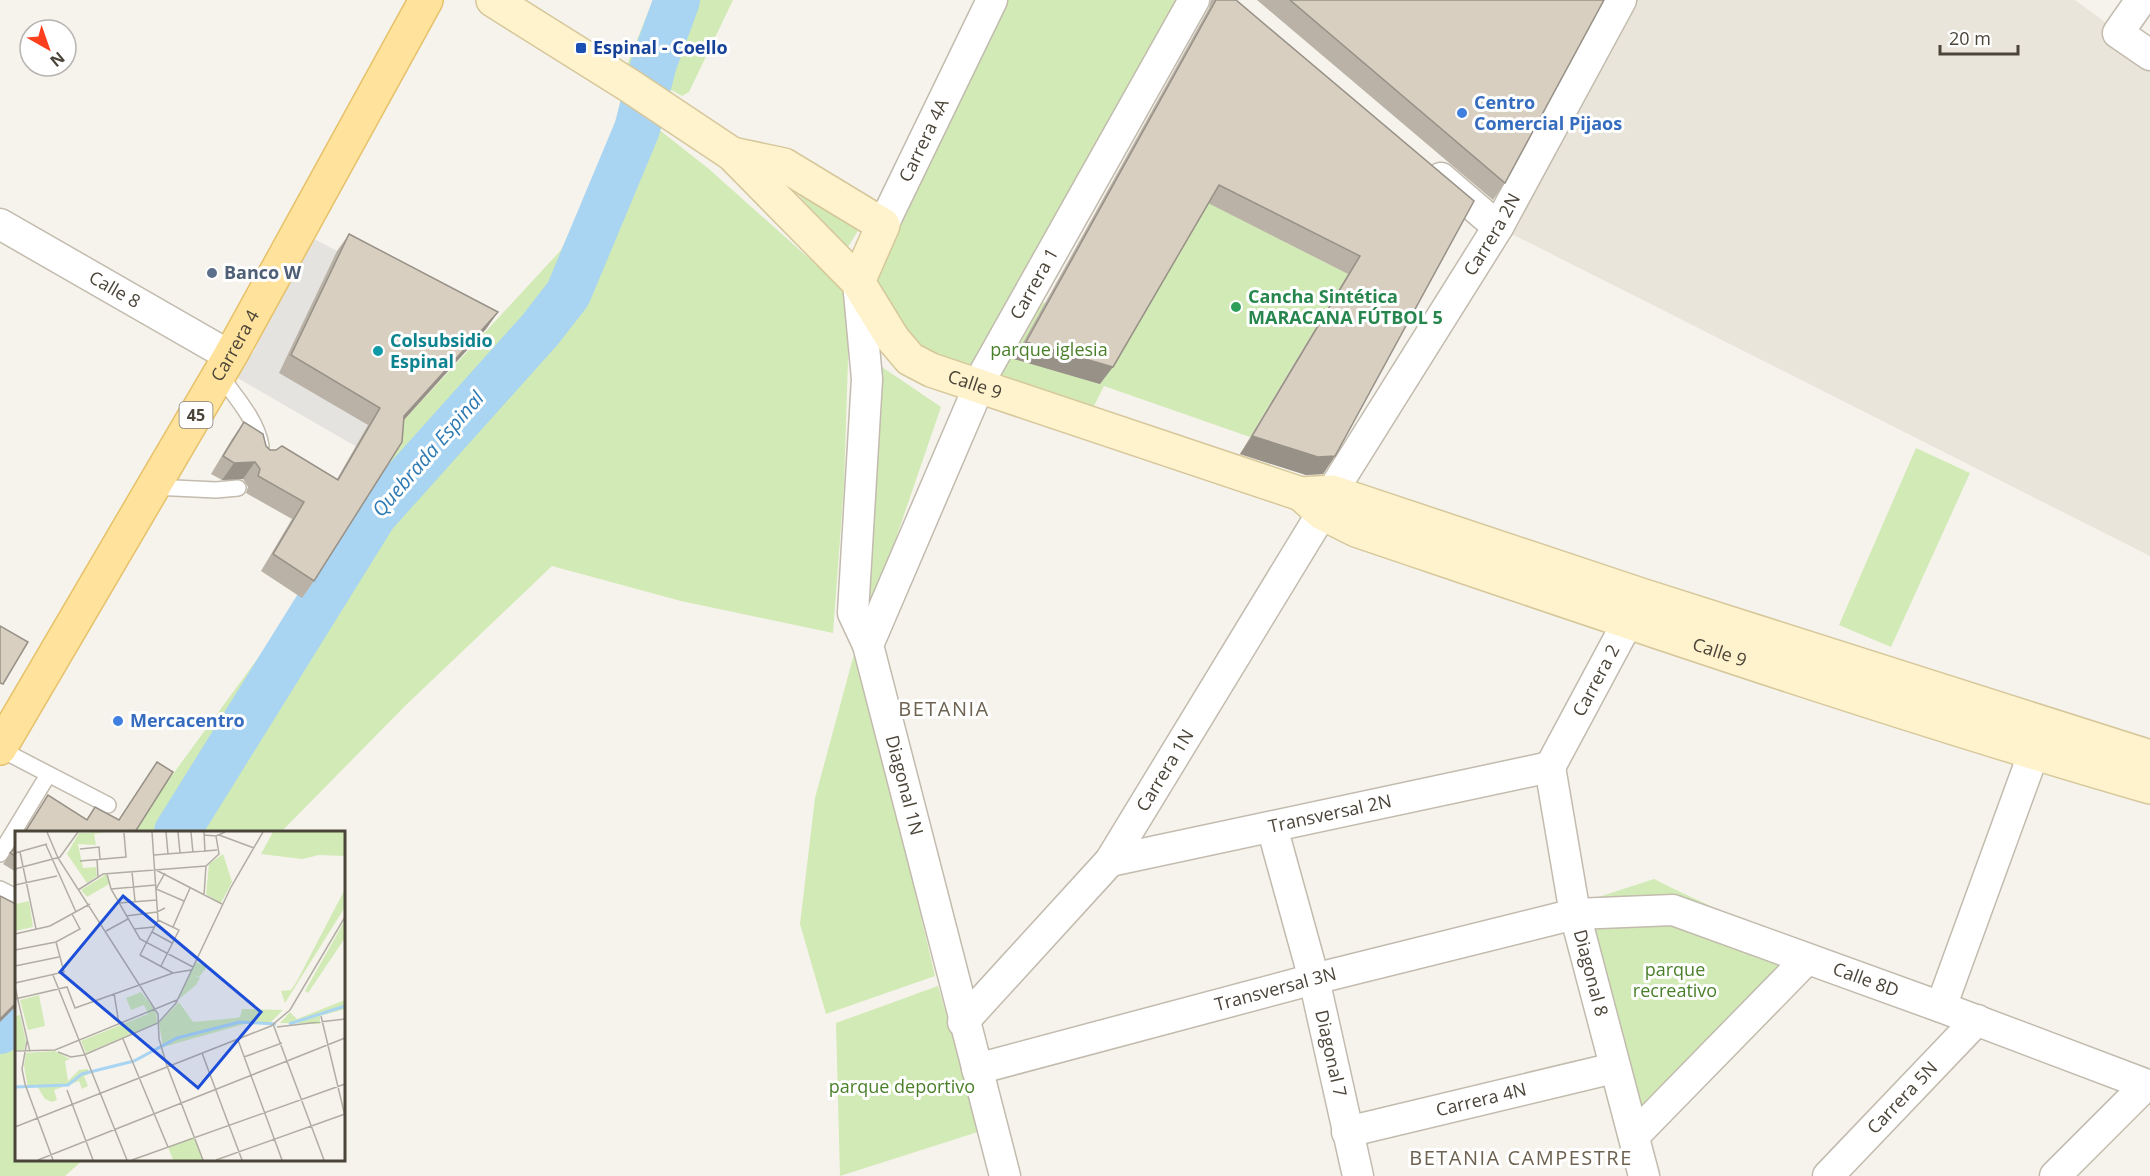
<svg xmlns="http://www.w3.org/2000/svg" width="2150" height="1176" font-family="'Open Sans',sans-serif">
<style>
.residential{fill:#eae5da}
.green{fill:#d2eab5}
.parking{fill:#e5e3e0}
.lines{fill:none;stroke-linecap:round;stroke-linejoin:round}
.river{stroke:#a9d4f2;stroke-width:46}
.lane-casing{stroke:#c2bbae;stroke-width:18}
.street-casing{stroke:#c2bbae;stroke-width:33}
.secondary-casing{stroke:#d6c79b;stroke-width:36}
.primary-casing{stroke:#e6c16a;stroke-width:36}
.lane{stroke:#fff;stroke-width:15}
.street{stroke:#fff;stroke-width:30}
.secondary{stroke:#fff3cd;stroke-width:33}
.primary{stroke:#ffe39c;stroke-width:33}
.wall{fill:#bab2a6}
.shaded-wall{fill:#979187}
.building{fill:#d8cfc1;stroke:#979187;stroke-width:1.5}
.transit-dot{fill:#1a4fb4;stroke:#fff;stroke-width:2}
.shop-dot{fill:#3f7fe0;stroke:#fff;stroke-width:2}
.service-dot{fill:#5c6f8a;stroke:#fff;stroke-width:2}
.leisure-dot{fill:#2e9e5b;stroke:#fff;stroke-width:2}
.culture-dot{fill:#0f9aa8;stroke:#fff;stroke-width:2}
.labels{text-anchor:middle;stroke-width:6;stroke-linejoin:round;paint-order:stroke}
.shield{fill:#fff;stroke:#817c74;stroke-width:1.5}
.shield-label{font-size:16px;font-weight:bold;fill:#4b4439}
.transit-label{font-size:18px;font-weight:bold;fill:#164399;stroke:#fff;text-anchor:start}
.shop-label{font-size:18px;font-weight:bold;fill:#366cbe;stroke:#fff;text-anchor:start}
.street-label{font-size:18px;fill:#4b4439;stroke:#fff}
.service-label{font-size:18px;font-weight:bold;fill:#4e5e75;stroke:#fff;text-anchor:start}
.leisure-label{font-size:18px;font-weight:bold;fill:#27864d;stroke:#fff;text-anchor:start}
.culture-label{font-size:18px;font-weight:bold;fill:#0d838f;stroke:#fff;text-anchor:start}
.park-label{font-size:18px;fill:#4a7f2a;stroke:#fff}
.water-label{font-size:20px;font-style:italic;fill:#2e7ab2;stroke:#fff}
.neighbourhood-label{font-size:20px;letter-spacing:1.5px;fill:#6e6250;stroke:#fff}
.inset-river{fill:none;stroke:#a9d4f2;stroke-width:3}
.inset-road{fill:none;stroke:#b2ada4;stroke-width:1.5}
.view{fill:#1d4ed8;fill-opacity:0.15;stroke:#1d4ed8;stroke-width:3}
.inset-edge{fill:none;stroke:#4b4439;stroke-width:3}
</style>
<rect width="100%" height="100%" fill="#f6f3ec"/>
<!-- residential -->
<path class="residential" d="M1621 0H2075L2150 55V556L1498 227Z"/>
<!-- green -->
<path class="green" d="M653 0H733L689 92 682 96 627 65Z
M1006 0H1178L974 378 915 349 868 283Z
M629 106 709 169 850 295 844 486 833 633 681 601 552 566 405 706 281 832H135L162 789 302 598 386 465 392 433 561 250Z
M789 184 864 221 846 250Z
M1207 202 1348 274 1250 437 1104 386 1092 410 986 370 1027 295 1126 341Z
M882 367 941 407 871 611 864 608Z
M1916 448 1970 473 1891 647 1839 625Z
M857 643 935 976 826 1014 800 924 815 798Z
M1654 879C1702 904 1753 923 1801 948L1634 1136 1574 905Z
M938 986 981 1131 840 1176 836 1023Z
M16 1006V1160H83L65 1176H0V1022Z"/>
<!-- parking -->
<path class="parking" d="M305 234 337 251 392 439 374 457 234 376 254 351Z"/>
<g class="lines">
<!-- river -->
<path class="river" d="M177 832 374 515 540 330 568 294 637 129 654 63 677 0
M0 1031 16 1017"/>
<!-- lane casing -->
<g class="lane-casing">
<path id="lane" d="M219 374C234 395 257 420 261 446
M153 487 216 490 238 488
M0 749 108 805
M0 854 48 775
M0 889 16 897"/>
</g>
<!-- street casing -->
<g class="street-casing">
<g id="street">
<path d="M2141 0 2118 33 2150 55"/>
<path d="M1441 178 1498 227"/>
<path id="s1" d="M0 224 230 356"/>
<path id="s2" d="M883 225 992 0"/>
<path id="s3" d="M858 282 867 379 853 613 868 645 1005 1176"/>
<path id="s4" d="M868 645 986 370 1194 0"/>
<path id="s5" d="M1550 767 1575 914 1644 1176"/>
<path id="s6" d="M1550 767 1639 601"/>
<path id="s7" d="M1272 827 1314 979 1358 1176"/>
<path id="s8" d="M1110 861 1550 767"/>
<path d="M1941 1007 2042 730"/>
<path id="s9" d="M963 1022 1110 861 1322 513 1332 492 1498 227 1621 0"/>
<path id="s10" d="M977 1069 1314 979 1575 914 1673 910 1941 1007 2150 1086"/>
<path id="s11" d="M1347 1132 1614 1068"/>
<path d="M1634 1136 1807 959"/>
<path id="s12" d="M1828 1176 1977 1020"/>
<path d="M2055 1176 2146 1085"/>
</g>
</g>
<!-- secondary casing -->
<g class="secondary-casing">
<g id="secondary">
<path id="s13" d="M493 0 630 86 732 154 858 282 893 339 910 359 931 370 1301 494 1332 492 1641 595 2150 757"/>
<path d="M732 154 784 165 883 225 858 282"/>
<path id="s14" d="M1301 494 1322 513 1356 530C1619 619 1883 710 2150 787"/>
</g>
</g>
<!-- primary casing -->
<g class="primary-casing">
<g id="primary">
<path id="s15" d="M0 748 230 356 426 0"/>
</g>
</g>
<!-- lane -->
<use href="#lane" class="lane"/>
<!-- street -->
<use href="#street" class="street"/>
<!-- secondary -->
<use href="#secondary" class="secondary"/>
<!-- primary -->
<use href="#primary" class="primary"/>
</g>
<!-- wall -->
<path class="wall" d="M1211 0H1236L1474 201 1335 456 1323 474 1306 475 1240 454 1348 274 1208 203 1100 384 1014 359 1209 8Z
M1257 0H1604L1505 183 1493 200Z
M349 234 498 312 486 329 404 420 314 581 302 598 261 571 292 519 246 493 248 487 243 479 222 480 211 474 232 439 244 422 270 450H276L337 479 368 425 279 373 337 251Z
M48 795 86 820 95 807 135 832H24Z
M16 846V872L3 864Z"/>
<!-- shaded-wall -->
<path class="shaded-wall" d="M498 312 486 329 392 433 404 416Z
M1026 342 1113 367 1100 384 1014 359Z
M1252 436 1335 456 1323 474 1306 475 1240 454Z
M255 462 243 479 222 480 234 463Z
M16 1003V1006L0 1022V1019Z"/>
<!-- building -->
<path class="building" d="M1216 0H1236L1474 201 1335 456 1318 457 1252 436 1360 256 1219 185 1113 367 1026 342Z
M1290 0H1604L1505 183Z
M349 234 498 312 404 416 402 442 314 581 273 554 304 502 258 476 260 469 255 462 234 463 223 456 244 422 263 434 266 446 270 450H276L282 446 338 480 380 408 291 355Z
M0 626 28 642 3 684 0 683Z
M157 762 173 772 135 832H25L48 795 87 820 95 807 119 820Z
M16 847V856L10 853Z
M0 896 16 904V1003L0 1019Z"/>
<!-- markers -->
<rect class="transit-dot" x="575" y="42" width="12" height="12" rx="3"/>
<g class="shop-dot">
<circle cx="1462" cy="113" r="6"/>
<circle cx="118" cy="721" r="6"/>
</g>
<circle class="service-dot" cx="212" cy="273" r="6"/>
<circle class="leisure-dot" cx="1236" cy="307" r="6"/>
<circle class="culture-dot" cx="378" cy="351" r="6"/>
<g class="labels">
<!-- shield labels -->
<rect class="shield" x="179.5" y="402" width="33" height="26" rx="4.5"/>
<g class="shield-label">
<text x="196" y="421">45</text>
</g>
<!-- transit labels -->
<g class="transit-label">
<text x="593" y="54">Espinal - Coello</text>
</g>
<!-- shop labels -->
<g class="shop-label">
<text x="1474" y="109">Centro<tspan x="1474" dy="21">Comercial Pijaos</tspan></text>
<text x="130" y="727">Mercacentro</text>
</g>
<!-- street labels -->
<g class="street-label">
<text dy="6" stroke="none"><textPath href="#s2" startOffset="94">Carrera 4A</textPath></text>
<text dy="6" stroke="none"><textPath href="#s9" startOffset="952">Carrera 2N</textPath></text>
<text dy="6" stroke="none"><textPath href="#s4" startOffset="398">Carrera 1</textPath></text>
<text dy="6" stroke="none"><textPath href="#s1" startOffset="132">Calle 8</textPath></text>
<text dy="6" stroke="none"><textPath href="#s15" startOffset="466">Carrera 4</textPath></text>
<text dy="6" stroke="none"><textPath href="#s13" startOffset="627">Calle 9</textPath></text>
<text dy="6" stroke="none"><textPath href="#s14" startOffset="450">Calle 9</textPath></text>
<text dy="6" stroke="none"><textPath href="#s6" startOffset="98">Carrera 2</textPath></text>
<text dy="6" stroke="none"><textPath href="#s9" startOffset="324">Carrera 1N</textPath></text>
<text dy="6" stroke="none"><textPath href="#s3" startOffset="512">Diagonal 1N</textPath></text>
<text dy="6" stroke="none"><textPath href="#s8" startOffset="225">Transversal 2N</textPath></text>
<text dy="6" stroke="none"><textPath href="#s5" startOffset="210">Diagonal 8</textPath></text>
<text dy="6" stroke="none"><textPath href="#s10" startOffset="921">Calle 8D</textPath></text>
<text dy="6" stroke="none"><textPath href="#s10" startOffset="309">Transversal 3N</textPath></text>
<text dy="6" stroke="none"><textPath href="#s7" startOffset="234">Diagonal 7</textPath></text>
<text dy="6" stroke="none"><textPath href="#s12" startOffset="108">Carrera 5N</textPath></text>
<text dy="6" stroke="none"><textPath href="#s11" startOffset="138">Carrera 4N</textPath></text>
</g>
<!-- service labels -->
<g class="service-label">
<text x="224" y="279">Banco W</text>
</g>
<!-- leisure labels -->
<g class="leisure-label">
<text x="1248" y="303">Cancha Sintética<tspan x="1248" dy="21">MARACANA FÚTBOL 5</tspan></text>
</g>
<!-- culture labels -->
<g class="culture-label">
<text x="390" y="347">Colsubsidio<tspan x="390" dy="21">Espinal</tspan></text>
</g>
<!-- park labels -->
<g class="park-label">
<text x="1049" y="356">parque iglesia</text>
<text x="1675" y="976">parque<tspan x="1675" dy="21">recreativo</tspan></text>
<text x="902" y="1093">parque deportivo</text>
</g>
<!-- water labels -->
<g class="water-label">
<text transform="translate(428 454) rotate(-49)" y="7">Quebrada Espinal</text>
</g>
<!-- neighbourhood labels -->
<g class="neighbourhood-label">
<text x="944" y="716">BETANIA</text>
<text x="1521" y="1165">BETANIA CAMPESTRE</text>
</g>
</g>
<!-- overview -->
<g transform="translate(15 831)">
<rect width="330" height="330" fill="#f6f3ec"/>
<path d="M92 1 79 3 81 14 63 13 68 37 81 36 82 45 72 52 52 23 64 2ZM258 1H330V25L304 24 287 28 246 23ZM208 23 217 51 206 72 191 63 194 33ZM92 43 94 53 72 66 66 59ZM330 58V76L270 172 266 160 276 159 282 150ZM14 70 18 96 0 100V73ZM330 89V107L293 162 290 160ZM181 131 192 136 184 146 178 144 185 147 181 154 163 169ZM126 161 141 180 142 192 71 222 66 210 133 183 129 174 116 179 111 167ZM24 164 30 195 13 199 5 169ZM330 169V178L305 185V193L265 192 275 181 282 188ZM164 171 178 191 220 187 225 186 227 178 268 179 254 193 233 192 148 216 144 192ZM5 184 11 210 9 220 0 219V185ZM40 220 55 228 50 230 53 250 64 239 73 238 74 243 69 245 73 255 67 258 64 250 39 259 42 269 37 271 30 268 22 255 13 257 9 235 11 222ZM179 306 188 329H158L153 316Z" fill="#d2eab5"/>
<path class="inset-river" d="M274 193 330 175M0 256 53 254 67 243 119 230 162 207 225 191 261 193"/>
<path class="inset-road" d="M32 1 43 27 143 183 144 208 152 235 188 329M151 1 153 23M163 1 165 22M176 1 178 22M189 1 190 21M189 4 201 5 210 1M204 4 239 17M31 14 61 81M65 18 84 16 85 28M5 21 21 98M0 22 32 13M139 24 202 19M82 28 83 46M65 30 111 26 109 2M0 38 45 26 63 1M139 38 207 73M117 41 120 70M150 42 141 58 169 70M92 43 96 58 125 108 178 136M0 54 42 45M96 58 141 54M63 59 88 43 191 35M189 64 191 35 204 23 201 5M104 72 142 69M111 85 142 81 150 77M143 89 164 99 146 135M158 96 175 57M119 98 139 96M91 100 113 88M137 101 157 112M0 103 35 95 75 73M0 119 41 111 65 98 57 83M125 124 143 89 137 1M125 124 158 142M0 135 44 126M38 144 112 329M0 152 49 141 41 111M0 156 15 221M99 162 104 193M0 168 52 156 60 177 158 142 176 139M306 185 330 285M258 193 309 329M262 196 330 188M108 208 153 316M223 209 267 329M12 210 7 238 10 253 38 329M0 220 40 219 162 169M43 221 56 226 69 224 143 192 161 172 216 56 248 1M187 222 227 329M229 226 267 212M52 259 78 329M0 296 256 195 275 179 330 86M23 329 330 207M117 329 330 253M201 329 330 283"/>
<path class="view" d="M108 65 246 181 183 257 45 141Z"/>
<rect width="330" height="330" class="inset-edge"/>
</g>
<!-- north arrow -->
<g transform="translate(48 48) rotate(140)"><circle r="28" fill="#ffffff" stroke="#b7b4b0" stroke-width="1.5"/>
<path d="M0-4.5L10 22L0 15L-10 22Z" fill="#fc3f1d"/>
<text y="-9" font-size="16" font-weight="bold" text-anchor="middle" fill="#4b4439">N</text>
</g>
<!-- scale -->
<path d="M1940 45v9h78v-9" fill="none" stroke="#4b4439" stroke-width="3"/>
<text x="1949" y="45" font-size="18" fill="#4b4439" stroke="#ffffff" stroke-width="4.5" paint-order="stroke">20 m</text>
</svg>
